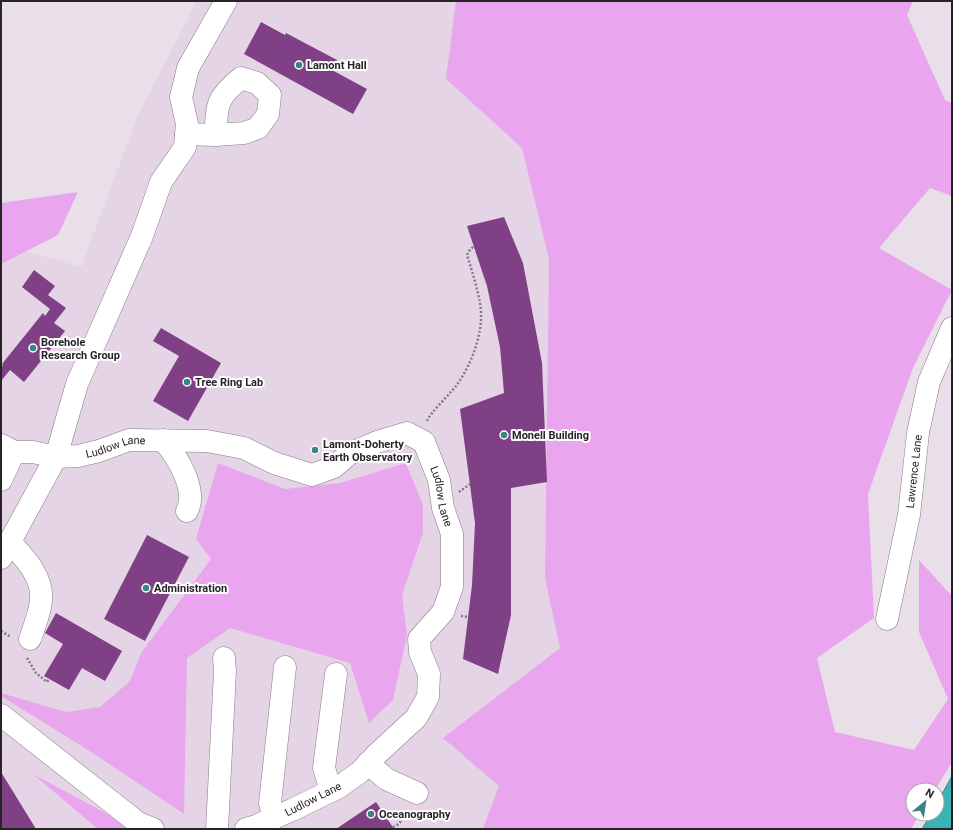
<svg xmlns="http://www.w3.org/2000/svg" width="953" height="830" font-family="Roboto,sans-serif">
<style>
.built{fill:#e4d4e5}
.green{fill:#e9a6ef}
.water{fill:#3db2b4;stroke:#36878a}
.building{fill:#7f4085}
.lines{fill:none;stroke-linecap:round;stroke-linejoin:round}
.minor-casing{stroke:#867d86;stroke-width:23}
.path{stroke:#817a81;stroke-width:2.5;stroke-dasharray:2 2;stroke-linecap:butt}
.minor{stroke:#fff;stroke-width:22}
.poi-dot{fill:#3b8485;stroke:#fff;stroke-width:1.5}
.labels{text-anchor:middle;stroke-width:4;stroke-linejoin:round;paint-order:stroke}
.poi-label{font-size:11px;font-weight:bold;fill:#272327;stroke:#fff;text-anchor:start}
.street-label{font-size:11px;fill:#272327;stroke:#fff}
</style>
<rect width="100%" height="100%" fill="#e9dfe9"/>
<!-- built -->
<path class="built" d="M197 1H632L633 262 530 829H1V249L6 245 81 267 138 115Z"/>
<!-- green -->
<path class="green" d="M456 1H913L907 15 945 100 952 103V196L930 188 879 248 952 290 913 368 868 494 874 618 817 658 835 732 914 750 948 699 919 632V560L952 596V762L935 790H913V814H920L911 829H482L484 826 499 786 443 738 560 648 545 578 549 259 522 148 446 79Z
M78 192 58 235 1 264V203Z
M218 463 285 489 340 483 406 463 423 505V533L402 595 407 635 393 700 369 723 350 663 230 628 187 658 184 814 88 750 1 696V693L66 712 100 707 130 681 141 653 211 559 196 539Z
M33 774 135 829H98Z"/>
<!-- water -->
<path class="water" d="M952 776V829H922L931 814H937V803Z"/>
<!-- building -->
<path class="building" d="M261 22 285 35 286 33 337 60 332 70 367 89 353 114 244 54Z
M504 217 523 263 542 363 547 482 511 488V615L498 674 463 659 472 585 475 523 460 409 504 393 500 347 487 286 467 226Z
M34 270 55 286 48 295 66 308 54 323 65 331 24 382 10 370 1 381V368L3 365 2 364 43 313 45 316 50 309 22 287Z
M161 328 221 363 188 421 153 401 179 356 153 341Z
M147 535 189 557 145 641 104 619Z
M56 613 122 651 105 681 82 668 69 690 44 676 63 644 45 633Z
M1 772 36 829H1Z
M376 802 394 829H336Z"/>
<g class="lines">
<!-- minor casing -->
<g class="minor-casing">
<g id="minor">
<path id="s1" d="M226 1 188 68 181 97 187 124 185 147 161 182 142 236 77 384 56 457 78 456 99 451 129 440 207 441 244 448 274 463 312 475 334 467 349 454 377 442 407 433 424 442 439 480 443 508 452 534V587L443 612 419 639 420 652 429 674 428 697 416 718 377 754 360 772 339 787 292 810 256 826 246 829"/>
<path d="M186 134 216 135 244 133 258 128 268 114 270 95 257 83 241 78C217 97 216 105 216 135"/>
<path d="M163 440C177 456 198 490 187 511"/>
<path d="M1 445 14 452H33L56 457 1 558"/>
<path d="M1 480 14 452"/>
<path d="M10 542C25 559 43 576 41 600 40 612 34 628 30 639"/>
<path id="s2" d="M887 619 909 515 918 433 929 382 952 328"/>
<path d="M1 715 128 815 138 823 153 829"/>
<path d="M368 763 386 779 417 793"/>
<path d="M331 791 324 768 336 674"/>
<path d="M274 818 270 803 285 667"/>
<path d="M217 829 225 671 224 658"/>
</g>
</g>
<!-- path -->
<path class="path" d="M427 421C430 413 449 395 456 386 472 364 485 330 480 303 477 287 472 271 467 255L469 251 474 246
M459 492 470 484
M461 616 469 617
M1 631 11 637
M27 658 36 673 47 682 49 679
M393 827 399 824 407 812V810"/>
<!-- minor -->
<use href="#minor" class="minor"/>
</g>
<!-- markers -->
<g class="poi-dot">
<circle cx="299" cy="65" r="4"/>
<circle cx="33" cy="348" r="4"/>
<circle cx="187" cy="382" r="4"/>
<circle cx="504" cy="435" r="4"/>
<circle cx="315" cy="450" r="4"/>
<circle cx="146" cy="588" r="4"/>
<circle cx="371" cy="814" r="4"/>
</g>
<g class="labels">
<!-- poi labels -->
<g class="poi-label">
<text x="307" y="69">Lamont Hall</text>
<text x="41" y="346">Borehole<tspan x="41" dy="13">Research Group</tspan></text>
<text x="195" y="386">Tree Ring Lab</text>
<text x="512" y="439">Monell Building</text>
<text x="323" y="448">Lamont-Doherty<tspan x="323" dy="13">Earth Observatory</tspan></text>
<text x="154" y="592">Administration</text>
<text x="379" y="818">Oceanography</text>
</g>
<!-- street labels -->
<g class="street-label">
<text dy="4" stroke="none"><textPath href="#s1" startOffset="556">Ludlow Lane</textPath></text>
<text dy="4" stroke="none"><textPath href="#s2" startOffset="150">Lawrence Lane</textPath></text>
<text dy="4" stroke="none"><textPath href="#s1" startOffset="941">Ludlow Lane</textPath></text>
<text transform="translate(313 799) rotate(-27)" y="4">Ludlow Lane</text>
</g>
</g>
<!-- border -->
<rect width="953" height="830" fill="none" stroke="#272327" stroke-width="4"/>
<!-- north arrow -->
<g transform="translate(925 802) rotate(29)"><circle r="19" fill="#ffffff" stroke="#a9a7a9"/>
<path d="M0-3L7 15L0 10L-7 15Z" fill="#3b8485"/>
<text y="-6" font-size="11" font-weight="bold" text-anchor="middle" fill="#272327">N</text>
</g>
</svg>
